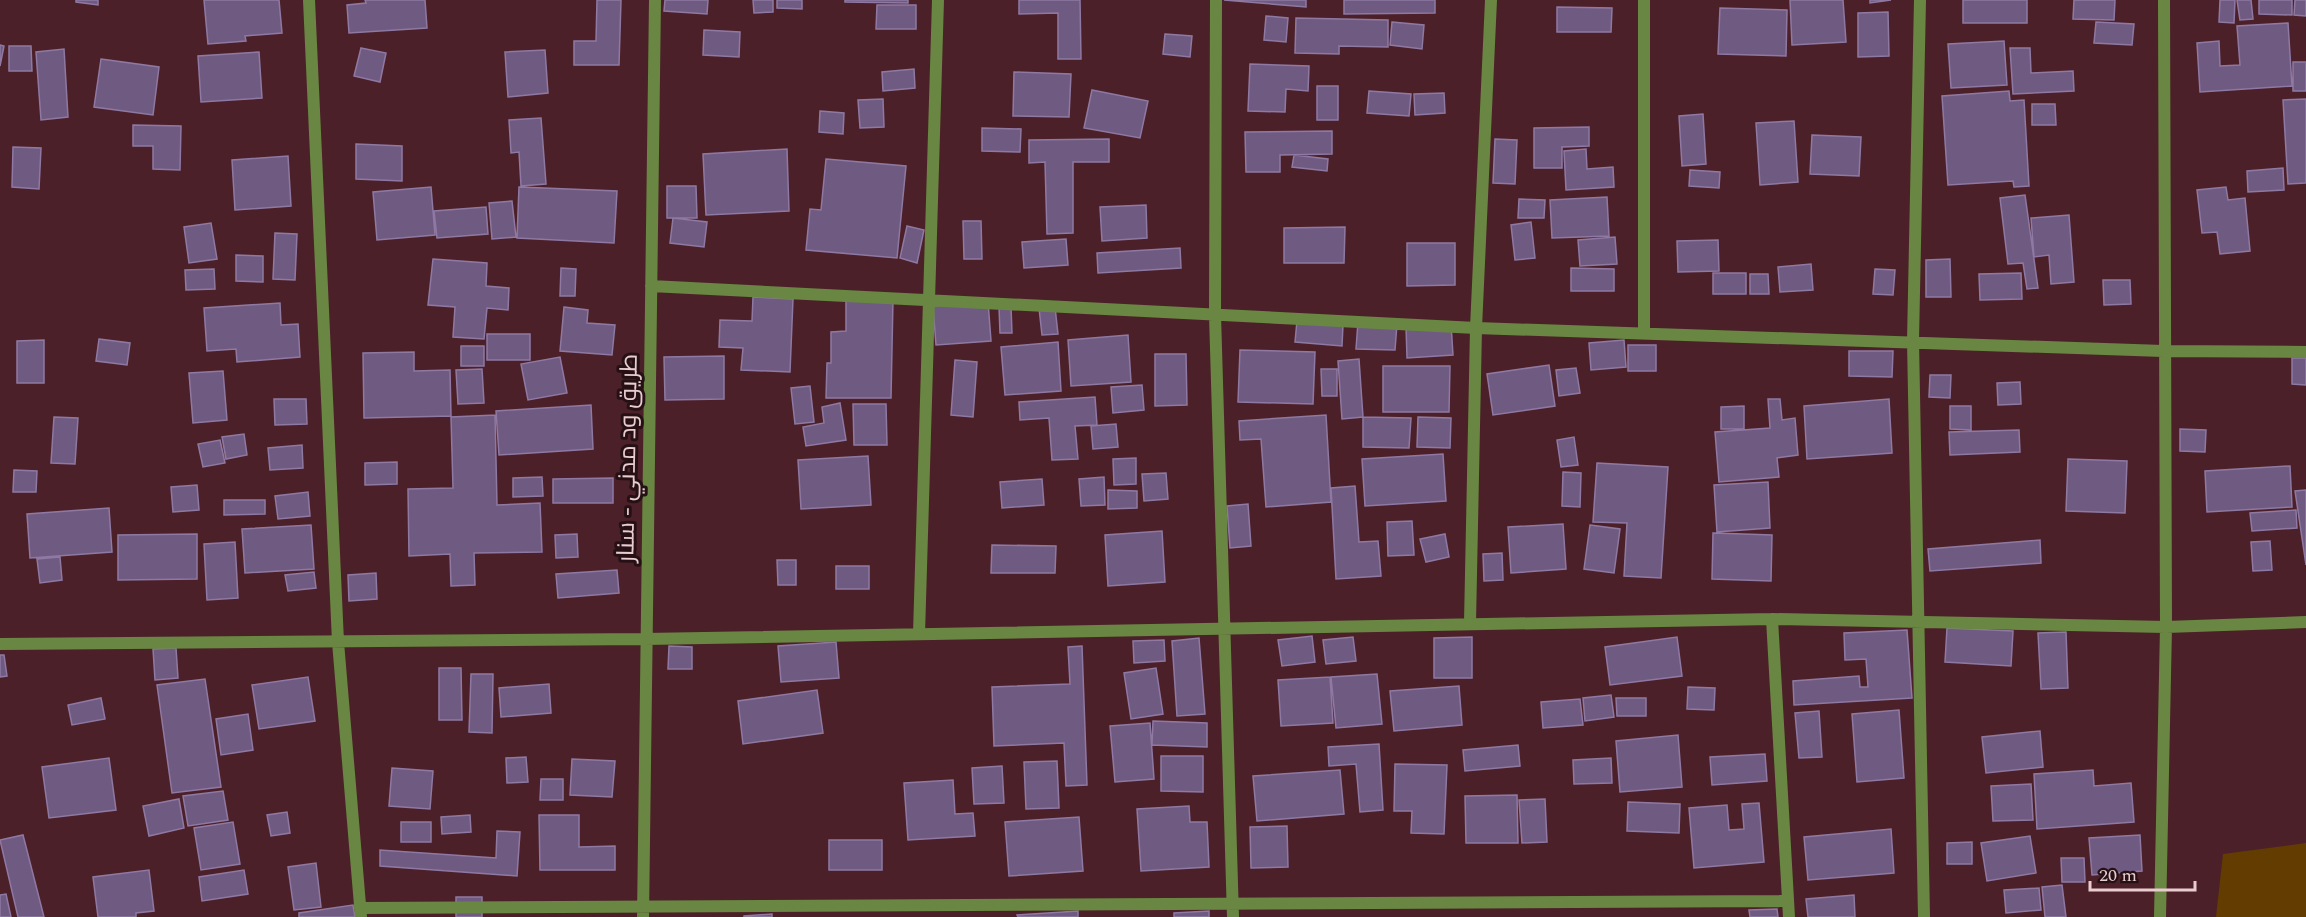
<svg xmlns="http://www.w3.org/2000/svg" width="2306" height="917" font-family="Spectral,Cairo,serif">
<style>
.green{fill:#633c01}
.building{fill:#6f5a82;stroke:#8f79a3;stroke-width:1.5}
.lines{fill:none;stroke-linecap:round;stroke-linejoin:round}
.street{stroke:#698742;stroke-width:12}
.labels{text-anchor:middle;stroke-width:6;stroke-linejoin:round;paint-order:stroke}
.street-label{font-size:24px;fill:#e9ccd0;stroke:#251115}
</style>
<rect width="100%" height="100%" fill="#4c2029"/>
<!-- green -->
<path class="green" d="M2306 843V917H2216L2223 854Z"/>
<!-- building -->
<path class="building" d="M76 0H98V5L76 2Z
M204 0H279L282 33 245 36 246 41 208 44Z
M365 0H425L427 28 349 33 347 5 366 3Z
M597 0H621L619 65H574V41H596Z
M665 0H708L707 14 664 11Z
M753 0H773V12L754 13Z
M777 0H802V9L777 8Z
M845 0H908V3L845 2Z
M1019 0H1080L1081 59H1058V13L1019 14Z
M1224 0H1306V7Z
M1344 0H1435V13L1344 14Z
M1790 0H1843L1846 42 1792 45Z
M1870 0H1891L1870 3Z
M1963 0H2027V23H1963Z
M2074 0H2115L2114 20 2073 19Z
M2220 0H2235L2234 23 2219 22Z
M2237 0H2251L2253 19 2240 20Z
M2259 0H2292V15L2259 14Z
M2295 0H2306V16L2294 15Z
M877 5H916V29H876Z
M1557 7 1612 8 1611 32H1557Z
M1720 8 1787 10 1786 56 1718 54Z
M1888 12 1889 56 1858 57V13Z
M1266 16 1288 18 1286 42 1264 40Z
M1296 18 1388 20V47L1339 46V54L1295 53Z
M1392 22 1424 25 1422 49 1390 45Z
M2096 22 2134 24 2132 45 2094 43Z
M2288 23 2292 86 2200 92 2197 43 2219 41 2220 66 2240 65 2237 26Z
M704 30 740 32 739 57 703 55Z
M1165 34 1192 36 1190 57 1163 54Z
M2004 41 2007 85 1951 88 1948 44Z
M0 45 4 46 0 66Z
M9 46H31L32 71H9Z
M361 48 386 53 380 82 354 76Z
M2010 48H2030L2031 73 2073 71 2074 91 2013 94Z
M64 49 68 117 41 120 36 52Z
M545 50 548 93 508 97 505 52Z
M259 52 262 98 201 102 198 56Z
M101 59 159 67 153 115 94 107Z
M2293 62H2306V91H2293Z
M1250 64 1309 66 1308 91 1286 89 1285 112 1248 111Z
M914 69 915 88 883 91 882 72Z
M1014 72 1071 74 1069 117 1013 116Z
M1317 86H1338V120H1317Z
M1092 90 1148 101 1140 138 1084 128Z
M1369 91 1411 94 1409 116 1367 113Z
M2009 91 2010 101 2024 100 2029 186 2014 187 2013 181 1948 185 1942 96Z
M1444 93 1445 113 1415 115 1414 94Z
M883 99 884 127 860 128 858 100Z
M2306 99V183L2288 184 2283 100Z
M2032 104H2055L2056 125H2032Z
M820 111 844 113 843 134 819 132Z
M1703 114 1706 164 1682 166 1679 116Z
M541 118 546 184 521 186 519 152 511 153 509 120Z
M1794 121 1798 182 1760 185 1756 123Z
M133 125 181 126 180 170 153 169V146H133Z
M1589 127V146L1562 147V168H1534V128Z
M982 128 1021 129 1020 152 982 151Z
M1332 131V154L1280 155V172H1246L1245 132Z
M1812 135 1861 137 1859 176 1810 174Z
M1109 139V162H1073V233L1047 234 1045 162 1029 163V140Z
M1495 139 1517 140 1515 184 1493 183Z
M356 144 402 146V181L356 179Z
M13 147 41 148 39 189 12 187Z
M787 149 789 211 706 215 703 154Z
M1586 149 1587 169 1613 167 1614 187 1566 190 1564 151Z
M1294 155 1328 159 1327 171 1292 167Z
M288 156 291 206 235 210 232 160Z
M826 159 906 166 897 258 806 250 810 209 821 210Z
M2283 168 2284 190 2248 192 2247 171Z
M1690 170 1720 172 1719 188 1689 186Z
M667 186H696L697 218H667Z
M431 187 435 235 377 240 373 192Z
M519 187 617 191 614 243 517 238Z
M2226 187 2228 200 2245 198 2250 251 2220 254 2217 232 2202 233 2197 190Z
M2025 195 2038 288 2027 289 2023 263 2008 264 2000 198Z
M1607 197 1609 236 1552 238 1550 200Z
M1519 199 1545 200 1544 218H1518Z
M512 201 516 237 492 239 489 203Z
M1146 205 1147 238 1102 241 1100 207Z
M486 207 488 234 437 238 434 211Z
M2069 215 2074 282 2051 284 2049 255 2034 257 2031 218Z
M673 218 707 222 704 247 670 243Z
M963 221H981L982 259H964Z
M1531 222 1535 258 1515 260 1511 225Z
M211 223 217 259 189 263 184 227Z
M907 226 924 230 917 263 900 258Z
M1345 227 1344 263H1284V228Z
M275 233 297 234 295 280 273 279Z
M1615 237 1617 264 1580 266 1578 240Z
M1066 239 1068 265 1024 268 1022 242Z
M1718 240 1719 271 1678 272 1677 241Z
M1407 243H1455V285L1407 286Z
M1180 248 1181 268 1098 273 1097 253Z
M236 255 263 256V282L236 281Z
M433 259 487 263 486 286 509 288 508 310 487 308 484 339 453 337 455 307 428 305Z
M1950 259 1951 297H1926V260Z
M1811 264 1813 290 1780 292 1778 267Z
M561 268 576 269 575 296H560Z
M1571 268 1614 269V291H1571Z
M214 269 215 289 186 290 185 270Z
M1875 269 1895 270 1893 295 1873 294Z
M1713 273H1746V294H1713Z
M2021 273 2022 299 1980 300 1979 274Z
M1750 274H1768L1769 294H1750Z
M2103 280H2130L2131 304 2104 305Z
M753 297 793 299 790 372 741 370 743 348 719 347 720 320 752 321Z
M846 299H893L891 398H826L827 363H831V332L846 331Z
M988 301 991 341 936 345 933 306Z
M280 303 281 325 298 324 300 357 237 362 236 349 207 351 204 308Z
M564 307 588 310 587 323 615 325 612 355 560 351Z
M999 307H1011L1012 333H1000Z
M1055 307 1058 334 1042 335 1039 308Z
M1297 321 1343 325 1342 346 1295 342Z
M1358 322 1397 324 1395 350 1356 349Z
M1451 324 1453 355 1407 358 1406 326Z
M487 334H530V360H487Z
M1128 335 1131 382 1071 386 1068 340Z
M99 339 130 343 127 365 96 361Z
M44 340V383H17V341Z
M1624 340 1626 367 1591 370 1589 343Z
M1058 342 1061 391 1005 395 1001 347Z
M1628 345H1656V371H1628Z
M461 346H484V366H461Z
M1240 350 1315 352 1313 404 1238 402Z
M1849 351H1893L1892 377 1849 376Z
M414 352V371L450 370 451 416 364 418 363 353Z
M1155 354H1186L1187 405 1155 406Z
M724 356V399L665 400 664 357Z
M560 357 567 393 528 400 521 364Z
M2292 358H2306V385L2292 384Z
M1359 359 1363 417 1342 419 1338 361Z
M955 360 977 362 973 417 951 415Z
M1549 365 1555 406 1493 415 1487 374Z
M1383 366H1450L1449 412H1383Z
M1576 368 1580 393 1559 396 1556 370Z
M482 369 484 403 458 404 456 370Z
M1321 369H1337V396H1322Z
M223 371 227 420 193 423 189 373Z
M1930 375H1951L1950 398 1929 397Z
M2020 382 2021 404 1998 405 1997 383Z
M1142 385 1144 410 1113 413 1111 387Z
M810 386 814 422 795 424 791 388Z
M1095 397 1097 425 1075 426 1078 459 1052 460 1049 418 1020 420 1019 402Z
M274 399H306L307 424 275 425Z
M1768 399H1780L1782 420 1795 418 1798 455 1777 458 1779 477 1719 482 1715 432 1770 428Z
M1889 399 1892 453 1807 459 1804 406Z
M840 403 846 440 806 446 803 427 824 423 822 407Z
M853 404H886L887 445H854Z
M591 405 593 449 499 455 496 411Z
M1744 406V429H1721V407Z
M1950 406H1971V430L1950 429Z
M495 415 497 505 540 503 542 552 474 553 475 585 451 586 450 554 409 556 408 489 453 488 451 417Z
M1326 415 1331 502 1266 507 1261 439 1240 440 1239 421Z
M54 417 78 418 75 464 51 463Z
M1363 417 1411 418 1409 448 1363 447Z
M1418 417 1451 418 1450 448 1417 447Z
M1116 424 1118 447 1093 449 1091 426Z
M2180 429 2206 430 2205 452 2180 451Z
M2019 430 2020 452 1950 455 1949 432Z
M244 434 247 455 226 459 222 437Z
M1574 437 1578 465 1561 467 1557 440Z
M220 440 225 463 203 467 198 444Z
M302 445 303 468 270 470 268 448Z
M1443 454 1446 501 1365 506 1362 459Z
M868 456 871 505 801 509 798 460Z
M1136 458V484L1114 485 1113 459Z
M2068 459 2127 461 2125 513 2066 511Z
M397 462V484L365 485V463Z
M1597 463 1668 467 1661 578 1624 576 1627 523 1593 522Z
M2290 466 2292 507 2207 512 2205 471Z
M14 470 37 471 36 492H13Z
M1563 472 1581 473 1580 507 1562 506Z
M1166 473 1168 499 1144 501 1142 474Z
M542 477 543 496 513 497V478Z
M1104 477 1105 505 1081 506 1079 479Z
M613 478V503H553V479Z
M1042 479 1044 505 1002 508 1000 482Z
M1768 482 1770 528 1717 532 1714 485Z
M197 485 199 510 173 512 171 487Z
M1355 486 1359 542 1378 541 1381 576 1336 579 1331 488Z
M1108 490 1137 491V508L1108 509Z
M2306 490V565L2295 491Z
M308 492 310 516 278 519 275 496Z
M224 500H265V514L224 515Z
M1248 504 1251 546 1230 548 1227 506Z
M109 508 112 552 30 558 27 514Z
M2296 510 2297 528 2252 531 2250 513Z
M1412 521 1414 555 1388 556 1387 522Z
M1563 524 1566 569 1511 573 1508 527Z
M311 525 314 569 245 573 242 529Z
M1590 525 1620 529 1614 573 1584 569Z
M1162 531 1165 582 1108 586 1105 535Z
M1713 533 1772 535 1771 581 1712 579Z
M197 534V579L118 580V535Z
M577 534 578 557 556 558 555 535Z
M1445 534 1449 557 1426 562 1420 539Z
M2040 540 2041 563 1930 571 1928 549Z
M2270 541 2272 570 2253 571 2251 542Z
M235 542 238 598 207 600 204 544Z
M992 545 1056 546 1055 573H991Z
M1502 553 1503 580 1484 581 1483 554Z
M60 557 62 580 40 583 37 559Z
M777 560H796V585H778Z
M836 566H869V589H836Z
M617 570 619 593 558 598 556 574Z
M314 572 316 588 288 591 285 575Z
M376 573 377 599 349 601 348 575Z
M1947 628 2013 631 2011 666 1945 662Z
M1907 630 1912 698 1794 705 1793 681 1859 676 1860 687H1868L1866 659 1845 660 1844 633Z
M2066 632 2068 688 2041 689 2038 633Z
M1312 636 1315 662 1282 666 1278 640Z
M1353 637 1356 661 1326 664 1323 640Z
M1472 637V678H1434V638Z
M1677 637 1682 676 1610 685 1605 647Z
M1199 638 1205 714 1177 716 1172 641Z
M1164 640 1165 661 1134 663 1133 641Z
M836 642 839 678 781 682 778 646Z
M669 646 692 647V669H668Z
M1082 646 1087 785 1066 786 1064 743 994 746 992 687 1070 684 1068 647Z
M176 648 178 678 155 680 153 649Z
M0 655H4L7 676 0 677Z
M439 668H461L462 720H439Z
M1156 668 1163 714 1131 719 1124 673Z
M471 674H493L492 733 469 732Z
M1377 674 1382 724 1336 728 1331 677Z
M308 677 315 721 259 729 252 685Z
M1330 677 1333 723 1281 726 1278 680Z
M205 679 221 787 172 793 157 685Z
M549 684 551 713 501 717 499 688Z
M1459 686 1462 725 1394 731 1390 691Z
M1688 687 1715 688 1714 710 1687 709Z
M817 690 823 733 743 744 738 701Z
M1611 695 1614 717 1585 721 1583 698Z
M101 698 105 719 72 725 68 705Z
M1616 698H1646V716H1617Z
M1580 699 1583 725 1543 728 1541 702Z
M1899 710 1904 778 1857 782 1852 714Z
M1819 711 1822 757 1799 758 1795 713Z
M248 714 253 750 221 755 216 719Z
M1153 721 1207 723V747L1152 745Z
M1150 723 1154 779 1115 782 1110 726Z
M2040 731 2043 767 1986 773 1982 737Z
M1678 735 1682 787 1620 792 1616 741Z
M1379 744 1383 810 1360 812 1356 764 1329 766 1328 747Z
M1518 745 1520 766 1465 771 1463 750Z
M1765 754 1767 781 1712 785 1710 757Z
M1161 756H1203V792L1161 791Z
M526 757 528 782 507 783 506 758Z
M109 758 116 810 49 818 42 767Z
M1611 758 1612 783 1574 784 1573 760Z
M572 759 615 761 612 797 570 795Z
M1057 761 1059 808 1026 809 1024 762Z
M1395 764 1447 765 1444 834 1411 833 1412 811H1394Z
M1002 766 1004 803 974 804 972 768Z
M392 768 433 771 430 809 389 806Z
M1340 770 1344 814 1257 821 1253 776Z
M2093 770 2094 786 2131 783 2134 822 2037 829 2034 774Z
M541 779H563V800H540Z
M953 780 955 814 973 813 975 836 908 840 904 783Z
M2031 784 2033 820 1993 821 1991 786Z
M223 791 228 820 188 826 183 796Z
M1517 795 1518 843H1466L1465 796Z
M179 799 184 828 149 836 143 806Z
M1545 799 1547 842 1522 843 1519 800Z
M1628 802 1680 804 1679 833 1627 831Z
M1759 803 1764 862 1694 868 1689 808 1727 805 1729 830 1744 829 1742 804Z
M1189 806 1190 822H1207L1209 867 1141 871 1137 809Z
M287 812 290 833 271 836 267 815Z
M470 815 471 832 442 834 441 817Z
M539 815H579V847L615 846V870H540Z
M1079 817 1083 871 1009 876 1005 822Z
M233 822 240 864 201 870 194 828Z
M401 822H431V842H401Z
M1287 826 1288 867 1251 868 1250 827Z
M1891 829 1894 873 1808 880 1804 837Z
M497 831 520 832 517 876 380 866V850L496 858Z
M23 835 44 917H18L0 840Z
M2140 835 2142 871 2092 875 2089 838Z
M2030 836 2036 873 1987 881 1981 843Z
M829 840H882V870H829Z
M1972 842V864H1947V843Z
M2061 858H2084L2085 882H2062Z
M316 863 321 907 294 910 288 867Z
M149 870 154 911 136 913V917H98L93 877Z
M244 870 248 894 202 901 199 877Z
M2062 885 2066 917H2045L2042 887Z
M2039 888 2041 910 2006 913 2004 890Z
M6 894 11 917H0V895Z
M1854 895 1855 917H1808L1806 899Z
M456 897H482V917H456Z
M353 905 355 917H299V913Z
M1777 909 1778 917H1750L1749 910Z
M1078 911V917H1018L1017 915Z
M1209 911V917H1174V913Z
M772 914V917H744V916Z"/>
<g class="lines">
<!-- street -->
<path class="street" d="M309 0 338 642 361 917
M1216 0 1215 315 1233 917
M1920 0 1913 341 1924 917
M651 286 1476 328 2163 351 2306 352
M1644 332V0
M1772 619 1789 917
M1470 623 1476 328 1491 0
M919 634 938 0
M0 644 645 639 1772 619 2166 627 2306 622
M360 908 1788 901
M643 917 655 0
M2160 917 2166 627 2164 0"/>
</g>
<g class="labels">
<!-- street labels -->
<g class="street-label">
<text transform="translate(627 458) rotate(-89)" y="8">طريق ود مدني - سنار</text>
</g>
</g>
<!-- scale -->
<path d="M2090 881v9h105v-9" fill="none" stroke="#e9ccd0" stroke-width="3"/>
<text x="2099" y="881" font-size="18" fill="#e9ccd0" stroke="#251115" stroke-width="4.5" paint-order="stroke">20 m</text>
</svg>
